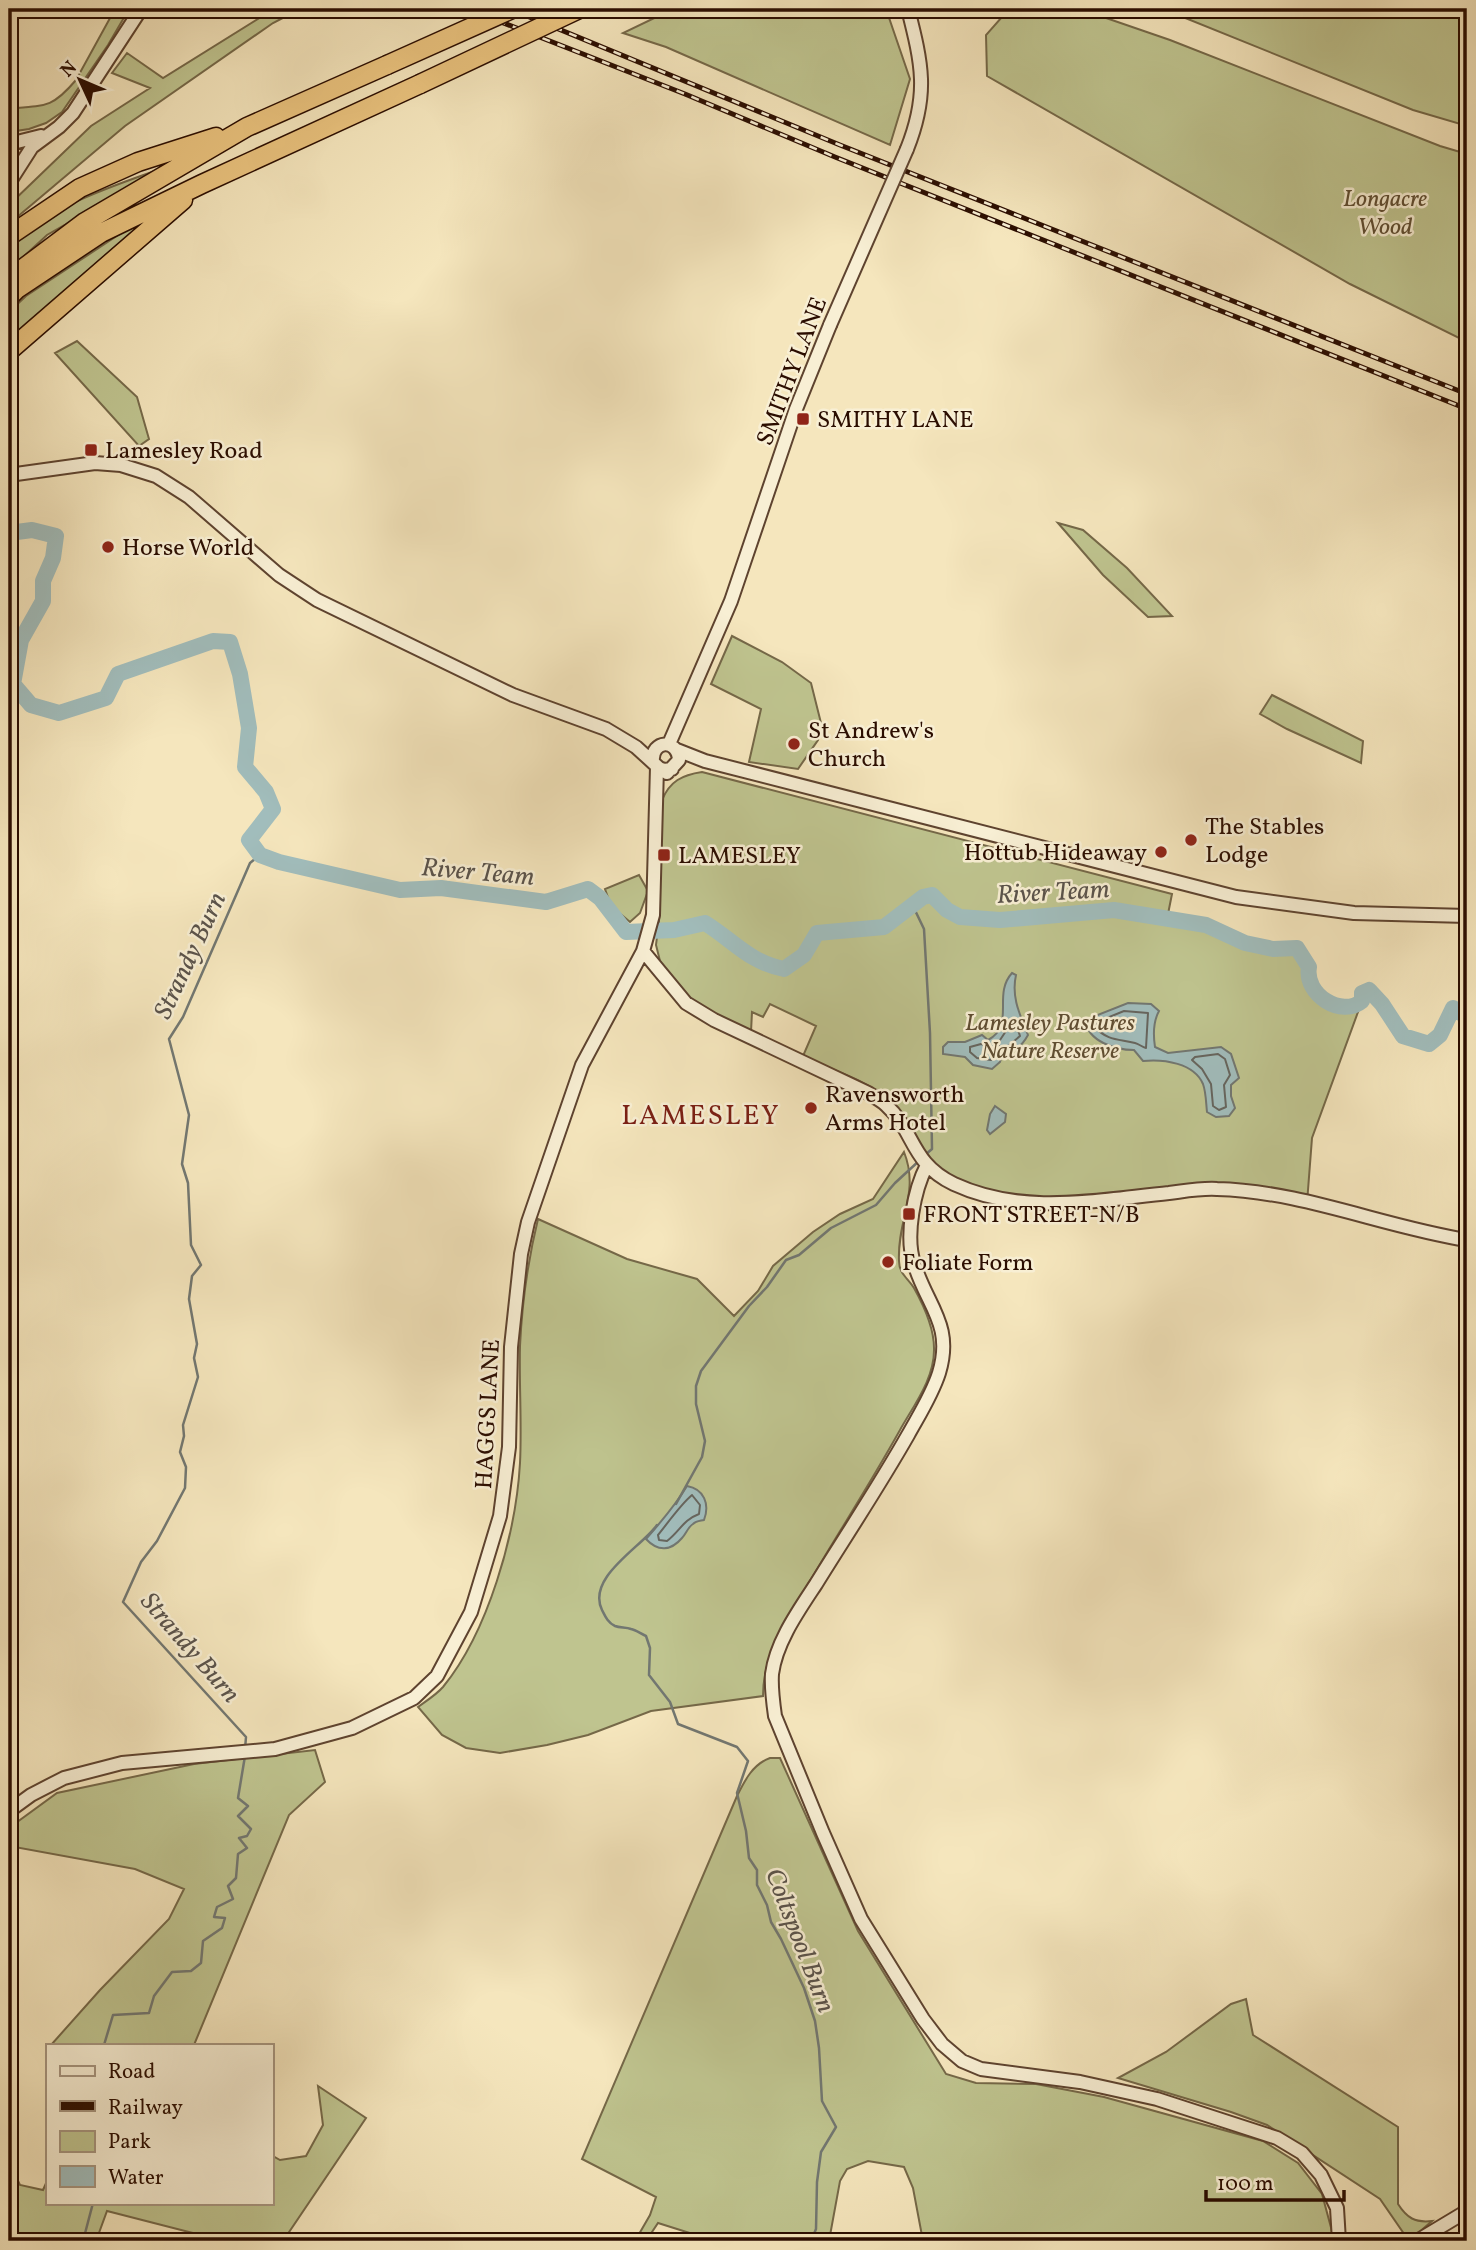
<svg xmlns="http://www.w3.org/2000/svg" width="1476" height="2250" font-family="Vollkorn,serif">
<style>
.green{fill:#bfc48f;stroke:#756848;stroke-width:2}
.water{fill:#a1bdbc;stroke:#727771;stroke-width:2}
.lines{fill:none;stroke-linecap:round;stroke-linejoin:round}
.shore{stroke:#66655e;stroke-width:2}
.stream{stroke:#727771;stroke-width:2.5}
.river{stroke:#a1bdbc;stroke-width:16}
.minor-casing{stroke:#5e432f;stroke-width:16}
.highway-casing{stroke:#2b0d00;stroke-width:21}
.minor{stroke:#f8efd4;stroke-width:12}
.highway{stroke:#eac37e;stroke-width:18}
.rail-casing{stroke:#2b0d00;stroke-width:5}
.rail{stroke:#f8efd4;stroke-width:2.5;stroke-dasharray:8;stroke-linecap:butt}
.minor-bridge-casing{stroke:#5e432f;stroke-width:16;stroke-linecap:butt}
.highway-bridge-casing{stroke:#2b0d00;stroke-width:21;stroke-linecap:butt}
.minor-bridge{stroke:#f8efd4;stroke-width:12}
.highway-bridge{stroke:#eac37e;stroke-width:18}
.poi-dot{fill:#8f2418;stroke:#f8efd4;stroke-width:2.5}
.labels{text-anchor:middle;stroke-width:5;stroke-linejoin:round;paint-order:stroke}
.park-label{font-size:24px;font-style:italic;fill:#5f4d32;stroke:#f8efd4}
.street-label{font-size:24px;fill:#2b0d00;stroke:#f8efd4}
.poi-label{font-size:24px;fill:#2b0d00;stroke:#f8efd4;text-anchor:start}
.water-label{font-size:26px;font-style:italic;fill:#5a534b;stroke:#f8efd4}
.quarter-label{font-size:28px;letter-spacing:2px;fill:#7a1f14;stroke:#f8efd4}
</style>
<rect width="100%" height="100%" fill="#f5e6bd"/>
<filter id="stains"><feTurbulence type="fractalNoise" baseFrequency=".00286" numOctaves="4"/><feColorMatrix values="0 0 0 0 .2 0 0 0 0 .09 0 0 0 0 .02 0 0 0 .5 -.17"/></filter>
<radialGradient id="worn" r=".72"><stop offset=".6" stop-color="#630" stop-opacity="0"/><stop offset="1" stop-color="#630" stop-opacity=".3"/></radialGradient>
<!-- green -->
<path class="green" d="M115 9H129L108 45 62 112 46 123 29 129 9 132V124L15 108C47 106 54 106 76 80Z
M274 9H300L273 23 125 126 16 218 9 205 91 126 150 88 112 73 127 53 163 78Z
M673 9H886L910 79 890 145 666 47 623 33Z
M1009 9H1080L1170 40 1440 146 1467 154V342L1350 284 987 76 986 35Z
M1163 9H1467V126L1413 110Z
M166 167 47 235 9 270V245C60 202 105 189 166 167Z
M162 206 9 343V312L26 296Z
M77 341 137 397 149 439 139 446 55 353Z
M1058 523 1083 530 1127 568 1172 616 1148 617 1103 575Z
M732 636 782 662 811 683 821 723 818 740 798 769 749 762 761 709 711 684Z
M1272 695 1363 741 1361 763 1287 729 1260 714Z
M702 772 1172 894 1167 919 1206 925 1245 943 1273 949 1297 948 1309 967 1307 977 1316 994 1328 1002 1347 1007 1355 1006 1362 1001 1312 1138 1307 1203 1253 1192 1052 1205 993 1198 927 1165C926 1153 921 1146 915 1136 887 1082 852 1080 803 1056L816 1026 770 1004 763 1017 752 1012 751 1032 687 999 666 973 660 961 656 945 659 921 662 800C670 781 682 775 702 772Z
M639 875 648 891 640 913 630 922 611 906 605 889Z
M904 1152C920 1192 897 1220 899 1261 899 1274 908 1278 914 1288 924 1306 934 1327 934 1348 935 1378 914 1405 900 1430 860 1502 814 1570 775 1642 768 1660 763 1676 763 1696L651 1711 588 1735 547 1745 500 1753 466 1748 442 1735 418 1707C426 1701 436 1695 443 1687 488 1632 516 1534 520 1463 522 1424 519 1385 520 1346 522 1304 528 1260 538 1219L627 1259 697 1279 734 1316 758 1291 773 1266 813 1232 840 1214 873 1199Z
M315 1750 325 1782 289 1815 194 2045H51L100 1990 169 1919 184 1889 135 1869 9 1846V1828L57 1793 194 1764Z
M770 1758H780L858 1931 946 2074 976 2083 1036 2084 1104 2097 1263 2141 1298 2163 1322 2194 1333 2235V2241H923L913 2188 904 2167 868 2161 847 2169 840 2181 829 2241H715L658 2223 646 2241H635L650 2215 656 2197 582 2159 737 1796C745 1780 753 1764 770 1758Z
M1246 1999 1253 2035 1398 2127V2204C1407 2218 1415 2223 1432 2221L1409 2241 1380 2199 1267 2125 1231 2112 1118 2078 1166 2052 1231 2004Z
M318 2086 366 2118 283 2241H224L107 2211 96 2241H12L9 2239V2162L20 2185 43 2190 47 2181V2203H271V2155L280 2160 306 2156 323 2125Z"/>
<!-- water -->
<path class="water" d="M1012 973 1016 975C1011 997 1020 1015 1028 1035 1022 1046 1014 1053 1002 1055L1000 1062 992 1069 973 1065 965 1057 943 1054V1047L948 1042H965L982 1035 988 1040C1016 1025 992 995 1012 973Z
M1128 1003 1151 1004 1159 1011C1153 1022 1153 1034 1155 1047L1168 1053 1221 1047 1231 1054 1239 1078 1231 1085V1096L1235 1108 1229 1116 1216 1117 1207 1112C1206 1103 1206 1092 1203 1084 1194 1063 1164 1059 1143 1061L1134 1050C1116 1050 1088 1042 1085 1020Z
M995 1106 1006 1114 1005 1122 990 1134 987 1130 990 1114Z
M687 1486C704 1489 710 1504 704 1520 700 1521 696 1521 693 1524 688 1527 686 1534 682 1538 671 1551 658 1552 646 1539 661 1522 675 1506 687 1486Z"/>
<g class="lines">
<!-- shore -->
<path class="shore" d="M1124 1011 1148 1013 1146 1048C1142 1047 1139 1044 1135 1043 1120 1039 1107 1041 1095 1027L1097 1022Z
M1012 1022 1016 1024 1020 1036 1007 1047 1000 1048 998 1043Z
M981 1044 996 1048 991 1060 977 1058 970 1052V1047Z
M1218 1054 1225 1059 1230 1075 1224 1085 1226 1107 1219 1110 1213 1106 1211 1084 1202 1069 1192 1060 1195 1057Z
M692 1495 700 1505 699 1514C683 1520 680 1531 667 1541L659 1540 658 1535C667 1524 681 1504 692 1495Z"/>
<!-- stream -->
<path class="stream" d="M912 904 924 929 930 1033 932 1149 925 1155
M676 1504 702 1457 705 1441 696 1404V1386L701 1371 749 1306 767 1287 786 1260 799 1255 831 1228 876 1205 895 1183 920 1160
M657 1525C643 1546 586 1577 602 1610 605 1616 608 1623 615 1626 620 1628 626 1627 631 1629 636 1630 641 1634 646 1636L650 1648 649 1675 670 1702 678 1724 737 1747 748 1761 737 1793 746 1831 749 1858 757 1870V1885L767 1905 771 1922 781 1939 804 1988 815 2021 819 2048 822 2101 836 2127 821 2152 817 2182 816 2229 811 2241
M245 1749 246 1737 123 1602 141 1562 157 1541 185 1488 186 1467 180 1452 184 1436 183 1425 198 1377 194 1358 197 1344 189 1299 192 1276 201 1265 191 1245 188 1183 182 1164 189 1115 169 1039 183 1017 250 863 260 855
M104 2045 113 2015 149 2013 154 1996 172 1972 191 1971 201 1963 203 1941 222 1928 225 1918 214 1917 217 1907 233 1899 228 1886 236 1878 238 1854 247 1848 239 1838 247 1836 251 1829 238 1816 248 1806 238 1798 245 1756
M83 2241 93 2203"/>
<!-- river -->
<path class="river" d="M9 533 32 530 56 536 53 558 43 581V601L21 640 13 684 31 705 59 713 106 698 118 674 213 641 230 642 240 674 249 728 245 767 266 792 273 809 249 840 260 855 279 862 400 890 441 888 546 902 588 889 600 898 626 932 674 930 705 923C734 941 749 962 784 969L804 955 817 933 884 927 923 897 932 895 947 910 960 917 1000 920 1114 910 1206 925 1245 943 1273 949 1297 948 1309 967C1304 995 1342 1018 1362 1001V993L1369 990 1382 1004 1403 1036 1429 1044 1440 1035 1453 1008 1467 1017"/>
<!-- minor casing -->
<g class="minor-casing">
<path id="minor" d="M9 144 41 136
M907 149C929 94 922 64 908 9
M9 183 32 147 59 127 73 113 141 9
M9 475 95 463 121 465 156 476 189 497 279 575 317 600 513 695 606 729 636 747 659 768 664 770 672 769
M669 744 731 601 796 409 830 325
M677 750 705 761 1236 897 1354 913 1467 916
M653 761C651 740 678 738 679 760L667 773
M643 951 686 1003 714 1020 868 1093C874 1097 881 1100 886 1105 915 1131 910 1163 954 1184 1023 1216 1097 1200 1169 1193 1185 1191 1201 1188 1217 1189 1302 1191 1384 1227 1467 1240
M927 1165C914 1190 905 1236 914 1263 926 1305 954 1324 939 1373 932 1395 919 1415 908 1435 879 1486 847 1534 816 1584 799 1610 776 1642 772 1674 771 1688 773 1702 775 1716L823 1833 861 1919 923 2019 942 2044 962 2061 981 2069 1080 2082 1157 2099 1277 2138 1302 2153 1321 2175 1337 2208 1339 2241
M9 1811 31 1795 64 1778 122 1763 275 1749 352 1728 414 1698 437 1676 471 1612 500 1516 509 1447 511 1347 521 1254 528 1222 582 1065 643 951 653 915 657 767
M1417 2241 1467 2211"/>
</g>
<!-- highway casing -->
<g class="highway-casing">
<path id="highway" d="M9 236 80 188 138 162 216 137
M9 279 85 222 247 127 387 65
M9 297 17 289 101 233 202 184 420 84
M9 351 183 200"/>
</g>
<!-- minor -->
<use href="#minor" class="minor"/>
<!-- highway -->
<use href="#highway" class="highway"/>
<!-- rail casing -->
<g class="rail-casing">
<path id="rail" d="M468 9 685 94 835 157 1467 409
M510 9 840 145 1467 394"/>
</g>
<!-- rail -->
<use href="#rail" class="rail"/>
<!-- minor-bridge casing -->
<g class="minor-bridge-casing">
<path id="minor-bridge" d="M830 325 907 149"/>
</g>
<!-- highway-bridge casing -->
<g class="highway-bridge-casing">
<path id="highway-bridge" d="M387 65 512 9
M420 84 579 9"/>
</g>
<!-- minor-bridge -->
<use href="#minor-bridge" class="minor-bridge"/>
<!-- highway-bridge -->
<use href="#highway-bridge" class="highway-bridge"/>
</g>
<!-- markers -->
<g class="poi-dot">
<rect x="796" y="412" width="14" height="14" rx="3.5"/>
<rect x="84" y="443" width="14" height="14" rx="3.5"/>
<circle cx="108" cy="547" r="7"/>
<circle cx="794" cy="744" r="7"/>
<circle cx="1191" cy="840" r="7"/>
<circle cx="1161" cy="852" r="7"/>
<rect x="657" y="848" width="14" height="14" rx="3.5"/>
<circle cx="811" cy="1108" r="7"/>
<rect x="902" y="1207" width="14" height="14" rx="3.5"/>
<circle cx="888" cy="1262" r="7"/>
</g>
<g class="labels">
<!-- park labels -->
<g class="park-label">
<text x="1385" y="206">Longacre<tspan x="1385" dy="28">Wood</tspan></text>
<text x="1050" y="1030">Lamesley Pastures<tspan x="1050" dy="28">Nature Reserve</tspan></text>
</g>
<!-- street labels -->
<g class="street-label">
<text transform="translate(791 371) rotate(-69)" y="8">SMITHY LANE</text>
<text transform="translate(487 1414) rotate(-87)" y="8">HAGGS LANE</text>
</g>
<!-- poi labels -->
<g class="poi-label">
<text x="817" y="427">SMITHY LANE</text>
<text x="105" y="458">Lamesley Road</text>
<text x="122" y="555">Horse World</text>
<text x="808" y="738">St Andrew's<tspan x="808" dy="28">Church</tspan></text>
<text x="1205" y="834">The Stables<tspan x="1205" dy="28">Lodge</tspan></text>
<text x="1147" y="860" text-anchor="end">Hottub Hideaway</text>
<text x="678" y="863">LAMESLEY</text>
<text x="825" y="1102">Ravensworth<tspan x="825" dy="28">Arms Hotel</tspan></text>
<text x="923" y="1222">FRONT STREET-N/B</text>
<text x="902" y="1270">Foliate Form</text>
</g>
<!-- water labels -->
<g class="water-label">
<text transform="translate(478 871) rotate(5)" y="9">River Team</text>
<text transform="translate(1053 891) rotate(-3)" y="9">River Team</text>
<text transform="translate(189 955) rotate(-65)" y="9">Strandy Burn</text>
<text transform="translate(191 1647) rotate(49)" y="9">Strandy Burn</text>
<text transform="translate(801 1940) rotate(69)" y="9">Coltspool Burn</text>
</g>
<!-- quarter labels -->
<g class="quarter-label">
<text x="701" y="1124">LAMESLEY</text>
</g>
</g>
<!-- margin -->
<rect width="1476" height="2250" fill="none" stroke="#f5e6bd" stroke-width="35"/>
<rect x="10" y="10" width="1455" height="2229" fill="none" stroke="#2b0d00" stroke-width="3.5"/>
<rect x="18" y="18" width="1441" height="2215" fill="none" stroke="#2b0d00" stroke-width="2"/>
<!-- legend -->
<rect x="46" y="2044" width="228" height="161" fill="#f8efd4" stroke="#a6957f" stroke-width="2"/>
<rect x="60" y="2066" width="35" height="10" fill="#f8efd4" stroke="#a6957f" stroke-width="2"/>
<text x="108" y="2078" font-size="21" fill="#2b0d00">Road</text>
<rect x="60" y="2101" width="35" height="10" fill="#2b0d00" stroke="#a6957f" stroke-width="2"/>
<text x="108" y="2114" font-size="21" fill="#2b0d00">Railway</text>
<rect x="60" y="2131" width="35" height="21" fill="#bfc48f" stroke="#a6957f" stroke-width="2"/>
<text x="108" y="2148" font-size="21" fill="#2b0d00">Park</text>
<rect x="60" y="2166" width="35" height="21" fill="#a1bdbc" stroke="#a6957f" stroke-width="2"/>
<text x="108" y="2184" font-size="21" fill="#2b0d00">Water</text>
<!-- north arrow -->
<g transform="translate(80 80) rotate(314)" stroke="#f8efd4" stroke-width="5" paint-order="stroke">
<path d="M0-5L12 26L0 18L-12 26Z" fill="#2b0d00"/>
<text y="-10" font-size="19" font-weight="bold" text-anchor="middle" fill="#2b0d00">N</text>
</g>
<!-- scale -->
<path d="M1206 2190v10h138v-10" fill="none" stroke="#2b0d00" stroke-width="3.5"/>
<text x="1217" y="2190" font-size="21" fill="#2b0d00" stroke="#f8efd4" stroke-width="5" paint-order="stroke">100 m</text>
<rect width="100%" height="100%" filter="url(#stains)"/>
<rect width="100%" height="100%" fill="url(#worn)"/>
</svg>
